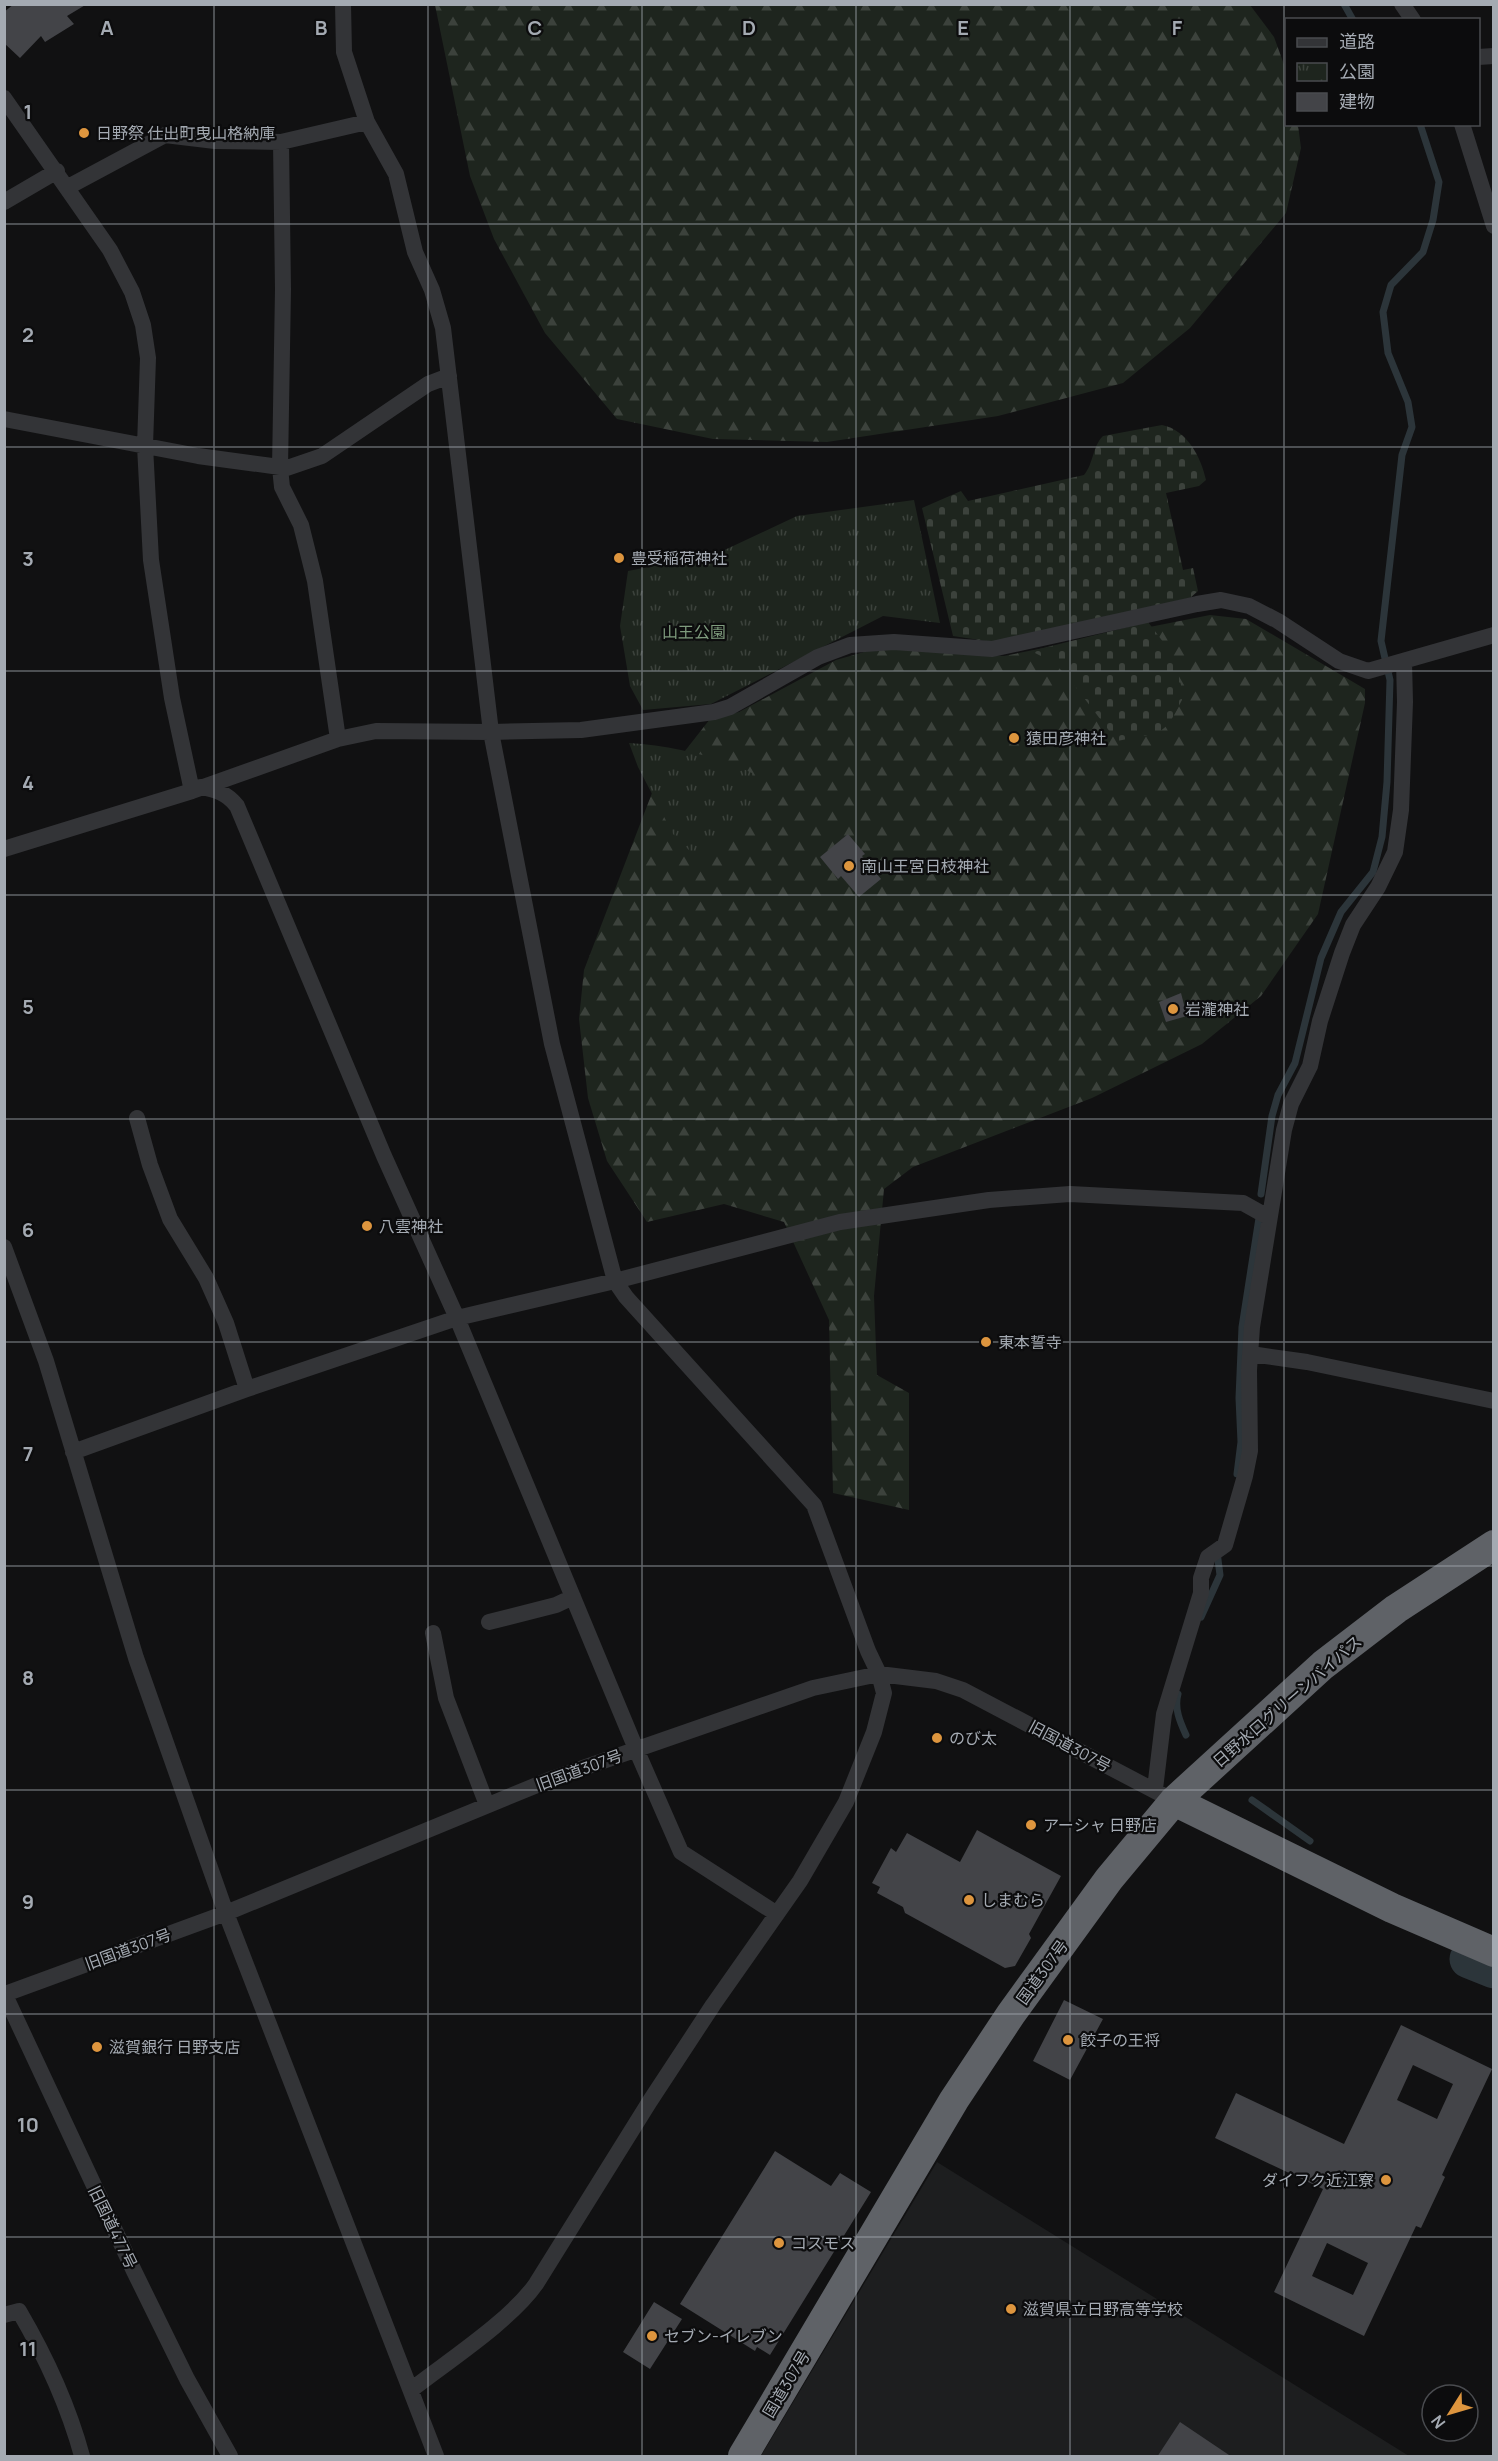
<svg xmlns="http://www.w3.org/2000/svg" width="1498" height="2461" font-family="Manrope,'Noto Sans JP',sans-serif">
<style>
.built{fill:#1d1e1f}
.forest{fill:url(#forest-firs)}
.cemetery{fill:url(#cemetery-stones)}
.park{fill:url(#park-tufts)}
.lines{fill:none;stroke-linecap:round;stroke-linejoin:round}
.stream{stroke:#2c353a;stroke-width:7}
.river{stroke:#2c353a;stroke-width:39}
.building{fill:#434448;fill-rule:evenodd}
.street{stroke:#333437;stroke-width:16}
.highway{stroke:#5f6267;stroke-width:30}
.grid{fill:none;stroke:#a4aab2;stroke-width:1.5;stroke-opacity:0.55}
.poi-dot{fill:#dd953e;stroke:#0c0c0d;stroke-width:2}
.labels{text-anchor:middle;stroke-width:4.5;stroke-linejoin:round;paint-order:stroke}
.poi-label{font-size:16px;fill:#a4aab2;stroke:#0c0c0d;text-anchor:start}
.park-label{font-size:16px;fill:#7e9b7d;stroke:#0c0c0d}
.street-label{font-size:16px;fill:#a4aab2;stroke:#0c0c0d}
.grid-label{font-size:20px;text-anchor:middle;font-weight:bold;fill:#a4aab2;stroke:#0c0c0d;stroke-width:4.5;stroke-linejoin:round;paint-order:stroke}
</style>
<defs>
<pattern id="forest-firs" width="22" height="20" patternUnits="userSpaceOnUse" patternTransform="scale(1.5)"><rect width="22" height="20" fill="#1e251e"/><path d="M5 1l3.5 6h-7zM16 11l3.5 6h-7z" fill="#3c423c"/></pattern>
<pattern id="cemetery-stones" width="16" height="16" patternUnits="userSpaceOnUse" patternTransform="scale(1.5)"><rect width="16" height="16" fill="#1e251e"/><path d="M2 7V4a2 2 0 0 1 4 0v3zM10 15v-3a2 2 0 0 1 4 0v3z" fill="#3c423c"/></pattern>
<pattern id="park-tufts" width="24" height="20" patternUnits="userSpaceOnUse" patternTransform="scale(1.5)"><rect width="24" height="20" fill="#1e251e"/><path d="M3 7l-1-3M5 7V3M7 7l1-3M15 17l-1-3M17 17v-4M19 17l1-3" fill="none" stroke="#3c423c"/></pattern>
</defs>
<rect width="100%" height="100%" fill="#111112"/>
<!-- built -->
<path class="built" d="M937 2162 1409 2456H761Z"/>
<!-- forest -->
<path class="forest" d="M435 5H1250L1274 37 1286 70V124L1298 125 1301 148 1286 213 1190 328 1123 383 998 416 827 442 713 439 617 419 545 333 494 239 470 176Z
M1210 615 1246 619 1365 689V703L1318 914 1261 996 1202 1044 1092 1098 913 1167 884 1189 874 1296 877 1375 909 1393V1510L833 1493 829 1320 784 1222 724 1204 647 1222 607 1161 588 1098 579 1019 584 970 652 793 710 719 739 712 836 660 878 648 1004 656Z"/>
<!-- cemetery -->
<path class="cemetery" d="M1162 425C1187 430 1201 457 1206 480L1199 486 1166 493 1183 570 1193 568 1198 591 1190 598 993 642 953 636 922 508 961 491 968 501 1084 475C1094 463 1092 447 1103 436Z
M1148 622 1173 655 1181 685 1182 700 1169 724 1158 733 1117 741 1068 677 1053 662 1031 651Z"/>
<!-- park -->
<path class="park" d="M914 500 940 623 883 616 711 704 643 710 630 686 620 626 628 571 716 554 797 516Z
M629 743C672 746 714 755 752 773L757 816 699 860 673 834 638 767Z"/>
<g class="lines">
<!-- stream -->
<path class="stream" d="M1344 4 1353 20
M1261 1194 1272 1116 1278 1095 1295 1063 1321 958 1341 912 1373 872 1382 837 1387 782 1390 680 1381 641 1402 455 1412 427 1408 402 1388 353 1383 312 1391 285 1423 252 1433 220 1439 182 1420 124
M1237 1474 1241 1442 1239 1398 1242 1327 1259 1218
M1201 1617 1220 1575 1217 1552
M1178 1694C1174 1708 1180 1722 1186 1735
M1252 1800 1310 1841"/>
<!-- river -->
<path class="river" d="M1469 1959 1494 1969"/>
</g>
<!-- building -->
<path class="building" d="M14 4H87L67 16 74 24 45 42 41 36 20 58 4 43V12Z
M848 834 865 854 862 856 881 879 859 897 841 876 838 879 820 857Z
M1181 993 1187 1016 1166 1022 1159 1002Z
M977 1830 1061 1876 1029 1934 1031 1938 1015 1966 1005 1968 905 1913 903 1907 877 1893 880 1887 872 1883 891 1848 896 1852 907 1833 960 1862Z
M1064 2000 1103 2019 1070 2080 1033 2061Z
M1401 2025 1492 2069 1442 2175 1445 2177 1421 2228 1416 2226 1364 2336 1274 2292 1323 2189 1215 2138 1236 2093 1344 2144ZM1413 2065 1453 2084 1437 2119 1397 2100ZM1327 2243 1368 2263 1353 2295 1312 2276Z
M775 2151 831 2186 840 2173 871 2192 770 2355 757 2347 755 2351 680 2304Z
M654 2302 682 2319 650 2369 623 2352Z
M1180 2422 1232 2457H1157Z"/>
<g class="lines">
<!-- street -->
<path class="street" d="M343 4 344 52 367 122 396 174 415 252 432 290 443 328 491 732 552 1044 615 1281 626 1297 814 1505 868 1651 879 1674 884 1693 874 1732 846 1802 800 1881 713 2005 650 2101 536 2284C510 2321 448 2361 411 2390
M1402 4 1413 20
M1478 57 1494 56
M4 98 110 250 132 292 143 325 148 358 145 446 151 560 172 698 192 791
M1462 124 1494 226
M281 142 283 289 280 468 282 487 301 525 315 581 338 739
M68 187 165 135 215 141 281 142 367 122
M4 202 57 171
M4 419 198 456 287 468 322 456 428 384 449 376
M201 787C216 790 227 793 237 806L384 1156 457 1318 636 1749 681 1852 777 1914
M4 849 192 791 338 739 376 731 491 732 581 730 714 712 730 707 818 657 850 645 894 642 992 649 1197 604 1221 600 1249 606 1278 621 1339 661 1368 671 1494 635
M137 1118 150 1165 170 1219 206 1278 226 1323 247 1389
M4 1247 46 1361 136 1658 226 1913 436 2456
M1251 1354 1307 1362 1494 1401
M73 1452 247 1389 457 1318 615 1281 840 1222 989 1200 1070 1194 1243 1203 1268 1217
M489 1622 556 1605 573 1597
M433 1633 446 1698 487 1805
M1155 1789 1164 1714 1201 1593V1578L1208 1557 1225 1545 1245 1476 1250 1451 1249 1370 1252 1327 1284 1130 1291 1104 1310 1066 1320 1021 1342 953 1353 925 1378 887 1395 852 1401 810 1405 702 1404 661
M4 1993 134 2271 187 2379 230 2456
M5 1994 226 1913 554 1778 813 1688 879 1674 936 1681 963 1690 1174 1801
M4 2315 19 2311C46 2357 68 2405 82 2456"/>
<!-- highway -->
<path class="highway" d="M1174 1801 1392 1908 1494 1952
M743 2456 954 2100 1011 2014 1109 1879 1174 1801 1323 1665 1396 1609 1494 1545"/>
</g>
<!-- grid -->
<path class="grid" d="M214 4V2456M428 4V2456M642 4V2456M856 4V2456M1070 4V2456M1284 4V2456M4 224H1494M4 447H1494M4 671H1494M4 895H1494M4 1119H1494M4 1342H1494M4 1566H1494M4 1790H1494M4 2014H1494M4 2237H1494"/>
<!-- markers -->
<g class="poi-dot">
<circle cx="84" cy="133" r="6"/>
<circle cx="619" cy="558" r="6"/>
<circle cx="1014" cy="738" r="6"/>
<circle cx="849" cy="866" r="6"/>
<circle cx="1173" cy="1009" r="6"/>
<circle cx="367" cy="1226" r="6"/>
<circle cx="986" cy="1342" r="6"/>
<circle cx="937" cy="1738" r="6"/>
<circle cx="1031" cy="1825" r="6"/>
<circle cx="969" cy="1900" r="6"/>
<circle cx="1068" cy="2040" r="6"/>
<circle cx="97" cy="2047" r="6"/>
<circle cx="1386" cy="2180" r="6"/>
<circle cx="779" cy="2243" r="6"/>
<circle cx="1011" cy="2309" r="6"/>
<circle cx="652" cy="2336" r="6"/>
</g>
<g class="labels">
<!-- poi labels -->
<g class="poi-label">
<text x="96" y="139">日野祭 仕出町曳山格納庫</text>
<text x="631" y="564">豊受稲荷神社</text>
<text x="1026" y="744">猿田彦神社</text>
<text x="861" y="872">南山王宮日枝神社</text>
<text x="1185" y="1015">岩瀧神社</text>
<text x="379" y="1232">八雲神社</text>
<text x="998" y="1348">東本誓寺</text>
<text x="949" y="1744">のび太</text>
<text x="1043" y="1831">アーシャ 日野店</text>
<text x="981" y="1906">しまむら</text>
<text x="1080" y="2046">餃子の王将</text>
<text x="109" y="2053">滋賀銀行 日野支店</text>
<text x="1374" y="2186" text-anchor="end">ダイフク近江寮</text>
<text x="791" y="2249">コスモス</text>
<text x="1023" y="2315">滋賀県立日野高等学校</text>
<text x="664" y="2342">セブン-イレブン</text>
</g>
<!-- park labels -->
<g class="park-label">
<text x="694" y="638">山王公園</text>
</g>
<!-- street labels -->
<g class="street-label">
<text transform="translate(1287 1701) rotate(-41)" y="6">日野水口グリーンバイパス</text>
<text transform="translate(1070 1746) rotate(28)" y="6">旧国道307号</text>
<text transform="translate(579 1770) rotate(-20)" y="6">旧国道307号</text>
<text transform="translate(128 1949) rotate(-20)" y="6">旧国道307号</text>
<text transform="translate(1042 1972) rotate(-54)" y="6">国道307号</text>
<text transform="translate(113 2227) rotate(64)" y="6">旧国道477号</text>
<text transform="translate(786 2384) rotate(-59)" y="6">国道307号</text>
</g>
</g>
<g class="grid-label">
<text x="107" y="35">A</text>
<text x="321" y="35">B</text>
<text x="535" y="35">C</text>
<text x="749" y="35">D</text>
<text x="963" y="35">E</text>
<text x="1177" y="35">F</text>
<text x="28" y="119">1</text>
<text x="28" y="342">2</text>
<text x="28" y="566">3</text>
<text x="28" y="790">4</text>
<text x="28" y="1014">5</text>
<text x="28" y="1237">6</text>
<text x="28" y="1461">7</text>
<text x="28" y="1685">8</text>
<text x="28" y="1909">9</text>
<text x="28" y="2132">10</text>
<text x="28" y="2356">11</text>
</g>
<!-- border -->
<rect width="1498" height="2461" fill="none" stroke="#a4aab2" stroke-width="12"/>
<!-- legend -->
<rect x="1285" y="18" width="195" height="108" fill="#0c0c0d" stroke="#494b4f" stroke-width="1.5"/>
<rect x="1297" y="38" width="30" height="9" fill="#333437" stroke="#494b4f" stroke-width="1.5"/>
<text x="1339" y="48" font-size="18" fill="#a4aab2">道路</text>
<rect x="1297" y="63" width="30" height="18" fill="url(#park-tufts)" stroke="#494b4f" stroke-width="1.5"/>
<text x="1339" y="78" font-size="18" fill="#a4aab2">公園</text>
<rect x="1297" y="93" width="30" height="18" fill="#434448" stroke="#494b4f" stroke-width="1.5"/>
<text x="1339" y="108" font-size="18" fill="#a4aab2">建物</text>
<!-- north arrow -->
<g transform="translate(1450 2413) rotate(233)"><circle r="28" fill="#0c0c0d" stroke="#494b4f" stroke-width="1.5"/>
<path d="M0-4.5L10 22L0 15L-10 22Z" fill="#dd953e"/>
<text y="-9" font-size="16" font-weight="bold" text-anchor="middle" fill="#a4aab2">N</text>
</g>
</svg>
